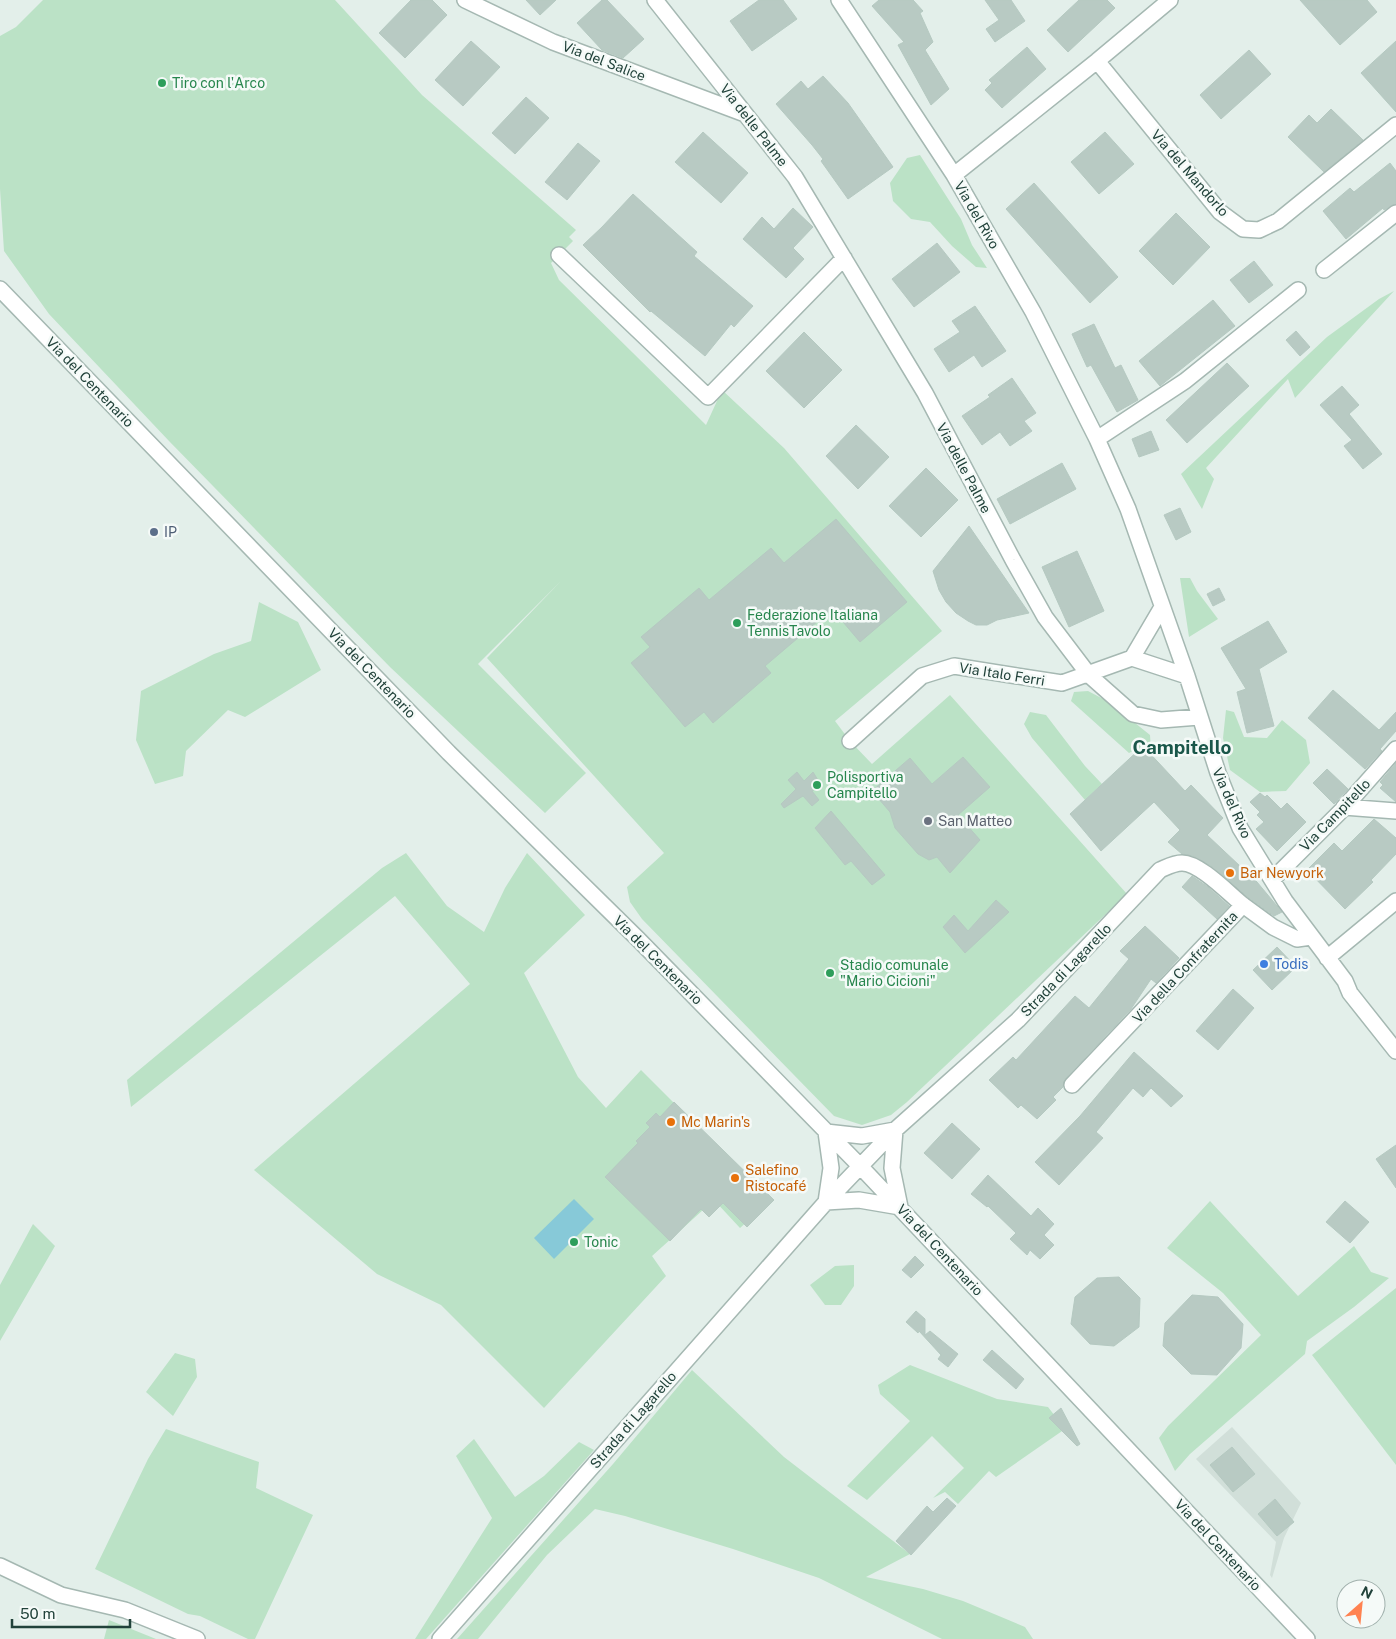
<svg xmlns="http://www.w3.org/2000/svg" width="1396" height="1639" font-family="'Public Sans',sans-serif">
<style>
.built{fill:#d1dfd9}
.green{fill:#bbe2c6}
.water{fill:#87c9d8}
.building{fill:#b8cac3;stroke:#b5c9c1}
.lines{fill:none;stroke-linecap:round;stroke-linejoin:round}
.minor-casing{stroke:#a5b8b2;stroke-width:18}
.minor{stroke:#fff;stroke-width:15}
.leisure-dot{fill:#2e9e5b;stroke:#f5faf8;stroke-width:2}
.service-dot{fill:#5c6f8a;stroke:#f5faf8;stroke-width:2}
.worship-dot{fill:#6b7280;stroke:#f5faf8;stroke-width:2}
.food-dot{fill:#e8710a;stroke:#f5faf8;stroke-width:2}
.shop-dot{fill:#3f7fe0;stroke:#f5faf8;stroke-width:2}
.labels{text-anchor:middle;stroke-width:5;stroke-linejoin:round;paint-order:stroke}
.street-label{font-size:14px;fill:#21423a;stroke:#f5faf8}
.leisure-label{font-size:14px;fill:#27864d;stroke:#f5faf8;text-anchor:start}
.service-label{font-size:14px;fill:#4e5e75;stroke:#f5faf8;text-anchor:start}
.worship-label{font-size:14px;fill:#5b616d;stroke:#f5faf8;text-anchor:start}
.food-label{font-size:14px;fill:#c56008;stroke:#f5faf8;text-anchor:start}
.shop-label{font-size:14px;fill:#366cbe;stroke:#f5faf8;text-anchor:start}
.district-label{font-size:19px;font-weight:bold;fill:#1a574a;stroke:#f5faf8}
</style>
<rect width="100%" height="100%" fill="#e3efea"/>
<!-- built -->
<path class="built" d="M1232 1427 1301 1503 1284 1538 1272 1578 1270 1575 1276 1542 1196 1459Z"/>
<!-- green -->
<path class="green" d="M43 0H335L422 95 576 230 569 237 573 241 551 263 559 280 706 425 722 390 784 448 942 631 835 721 850 741 872 764 950 695 1127 894 907 1102 891 1115 862 1125 834 1116 642 919 630 902 627 887 664 853 487 658 561 581 478 664 586 773 545 813 390 667 169 441 49 314 4 251 0 189V36L16 27Z
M920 155 961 219 972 245 987 268 976 267 952 246 930 222 911 219 893 201 890 183 907 158Z
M1394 291 1295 398 1288 379 1206 468 1214 479 1202 509 1181 474 1327 337 1379 299Z
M1180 578H1190L1197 591 1218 619 1189 637Z
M259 602 298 622 321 670 245 717 228 710 186 751 183 776 155 784 136 740 141 691 214 654 251 641Z
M1088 691 1109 702 1150 735 1151 749 1143 746 1129 753 1071 701 1074 692Z
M1226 710 1234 712 1244 737 1267 738 1282 720 1306 740 1310 763 1286 791 1260 792 1230 770 1223 738Z
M1030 712 1046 715 1085 766 1102 784 1085 800 1032 738 1024 724Z
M406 853 447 906 484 932 505 888 527 853 585 915 524 973 578 1077 606 1108 641 1070 771 1200 740 1228 714 1200 652 1256 666 1276 544 1408 441 1305 377 1274 254 1170 470 984 395 896 131 1107 127 1080 382 868Z
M1210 1201 1298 1296 1354 1246 1371 1272 1389 1278 1354 1307 1307 1341 1305 1354 1190 1454 1175 1471 1159 1438 1168 1426 1261 1335 1223 1293 1167 1248Z
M33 1224 55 1246 0 1341V1285Z
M854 1265V1286L841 1305H825L810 1285 835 1266Z
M1396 1288V1465L1312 1355Z
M175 1353 195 1359 197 1377 173 1416 146 1392Z
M910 1365 997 1399 1048 1407 1065 1429 996 1477 989 1471 958 1504 945 1492 933 1498 964 1468 932 1436 867 1500 847 1486 910 1421 880 1394 878 1385Z
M692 1370 784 1457 910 1554 866 1577 923 1589 963 1601 1025 1627 1033 1639H942L819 1578 733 1549 625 1516 595 1509 547 1555 478 1639H457L613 1464Z
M166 1429 259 1462 256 1488 313 1515 255 1639H248L200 1616 188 1614 95 1569 148 1459Z
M474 1439 515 1497 544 1476 579 1442 594 1450 426 1639H415L492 1518 456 1456Z
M109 1620 156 1639H104Z"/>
<!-- water -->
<path class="water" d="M574 1199 594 1219 554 1259 534 1238Z"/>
<!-- building -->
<path class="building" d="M411 0H432L447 15 405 58 379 33Z
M526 0H556L540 15Z
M602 0H607L644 39 623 58 602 50 577 23Z
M759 0H783L797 19 752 51 730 21Z
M879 0H913L923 11 920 13 933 42 925 50 949 89 931 105 898 45 904 42 872 6Z
M985 0H1011L1025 21 995 42 986 29 999 20Z
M1079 0H1107L1115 8 1068 52 1047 30Z
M1300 0H1367L1377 12 1340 45Z
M471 41 500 67 463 106 435 80Z
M1396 41V112L1361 73Z
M1027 47 1046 69 1002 108 985 90 992 83 989 80Z
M1249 50 1271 74 1221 119 1200 95Z
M823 76 848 103 893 167 848 199 821 161 823 159 812 145 776 104 801 81 808 89Z
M526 97 549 118 515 154 492 133Z
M1331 109 1363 140 1324 172 1288 137 1309 115 1317 123Z
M703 132 748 173 721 203 675 162Z
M1105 132 1134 164 1099 194 1071 162Z
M578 143 600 161 567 200 545 182Z
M1390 163 1396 171V204L1384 210 1383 208 1346 239 1323 211 1350 188 1354 192Z
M1034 183 1118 277 1090 303 1006 209Z
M633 194 697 252 694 256 753 306 734 327 731 324 705 356 651 311 650 312 583 245 602 227Z
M793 208 813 227 793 248 804 259 786 278 743 239 762 217 774 229Z
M1176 213 1210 247 1173 285 1139 251Z
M937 243 960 272 914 307 892 279Z
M1254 261 1273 285 1249 303 1230 280Z
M1213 300 1235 326 1160 386 1139 361Z
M975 306 1006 351 982 367 974 355 949 372 934 349 960 332 952 321Z
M1094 324 1115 368 1121 365 1138 400 1117 412 1091 365 1087 367 1072 334Z
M1296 331 1310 347 1300 356 1286 340Z
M804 332 842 370 804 408 766 371Z
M1227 363 1249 386 1187 443 1166 420Z
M1012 378 1036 413 1024 421 1032 431 1010 446 1000 432 982 445 962 416 990 397 988 395Z
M1342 386 1359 405 1349 414 1382 454 1363 469 1344 446 1352 440 1320 405Z
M856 425 889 457 858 489 826 456Z
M1151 431 1159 450 1139 457 1132 439Z
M1062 463 1076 489 1010 524 997 499Z
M926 468 958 500 921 537 889 506Z
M1180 508 1191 532 1176 540 1164 515Z
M836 519 907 602 860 642 832 609 765 666 771 673 713 723 704 712 685 727 631 663 650 647 641 637 699 588 709 600 771 548 784 563Z
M969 526 1029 613 997 620 987 625H976L968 621 956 613 946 602 939 590 933 571Z
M1077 551 1104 611 1069 627 1042 567Z
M1219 588 1225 600 1213 606 1207 594Z
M1268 621 1287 652 1259 669 1274 726 1247 733 1237 692 1246 689 1221 648Z
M1333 690 1379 730 1396 712V731L1380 749 1382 751 1365 769 1308 718Z
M1143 746 1185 791 1191 785 1223 818 1207 835 1257 882 1282 912 1274 916 1249 898 1211 866 1193 856 1182 854 1168 842 1180 830 1154 802 1101 851 1070 814Z
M963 757 990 787 958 815 980 840 950 873 937 857 929 860 918 854 895 828 890 812 872 791 910 758 932 784Z
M1396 763V802L1380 788 1383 785 1380 782Z
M1327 769 1348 789 1334 804 1313 783Z
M797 772 804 781 813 772 821 785 812 791 819 800 812 806 803 796 784 808 781 804 796 789 788 780Z
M1260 793 1265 797 1267 795 1281 809 1287 803 1306 822 1277 851 1256 829 1264 822 1257 815 1260 812 1250 802Z
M831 811 885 875 872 885 851 861 845 865 815 828Z
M1374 819 1396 838V854L1371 880 1373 882 1345 909 1307 870 1334 843 1342 851Z
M1192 876 1208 887 1229 906 1217 919 1182 887Z
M996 900 1009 912 965 953 943 927 954 915 968 931Z
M1145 926 1179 958 1156 983 1151 979 1131 1009 1065 1079 1063 1087 1053 1097 1056 1100 1037 1119 1021 1105 1018 1108 989 1080 1013 1057 1016 1060 1075 996 1089 1008 1129 959 1120 951Z
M1277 947 1296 967 1272 990 1253 970Z
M1233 989 1254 1008 1218 1050 1196 1031Z
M1134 1052 1183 1096 1171 1107 1151 1088 1143 1097 1133 1088 1096 1132 1103 1138 1059 1185 1035 1162 1080 1116Z
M674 1102 774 1200 747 1227 723 1203 709 1217 701 1209 670 1241 605 1177 638 1143 636 1141 650 1127 646 1123 656 1113 660 1117Z
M952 1123 980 1149 952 1179 924 1153Z
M1396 1145V1188L1376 1159Z
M988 1175 1031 1216 1038 1208 1054 1224 1044 1235 1054 1245 1040 1259 1030 1250 1027 1255 1010 1239 1016 1233 988 1206 987 1207 971 1194Z
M1345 1201 1369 1222 1350 1243 1326 1222Z
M915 1256 924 1265 911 1278 902 1270Z
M1119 1277 1140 1298 1139 1327 1114 1346 1090 1344 1071 1324 1075 1297 1097 1278Z
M1192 1295 1218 1297 1243 1324 1241 1348 1217 1375 1191 1374 1163 1346 1165 1323Z
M916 1311 925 1319V1335L930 1331 958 1354 948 1367 938 1359 941 1355 919 1331 918 1333 906 1322Z
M992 1350 1024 1379 1016 1389 983 1360Z
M1061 1408 1080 1444 1077 1446 1049 1418Z
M1232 1447 1255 1474 1233 1492 1210 1465Z
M947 1498 956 1506 911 1555 896 1541 927 1506 933 1512Z
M1275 1499 1294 1522 1277 1536 1258 1514Z"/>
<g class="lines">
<!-- minor casing -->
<g class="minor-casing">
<path id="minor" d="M465 0 553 42 745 114
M655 0 795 177 925 393 1013 560 1045 617 1089 675 1133 714 1161 720 1199 717
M839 0 954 175 1033 312 1097 439 1128 509 1187 676 1218 773 1240 828 1285 901 1345 981 1350 993 1396 1051
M1097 61 1220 212 1243 229 1259 230 1278 221 1396 125
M954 175 1097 61 1170 0
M559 255 708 397 844 258
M1324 270 1396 213
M0 289 449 753 638 939 860 1166 1307 1639
M1097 439 1185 381 1298 290
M1132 658 1187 676
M850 741 922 676 954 666 1062 683 1132 658 1162 607
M1344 807 1396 811
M1272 880 1342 810 1396 749
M1327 958 1396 901
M1072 1085 1243 905 1273 927 1297 939 1311 937
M895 1130 892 1168 900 1207
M826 1132 831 1168 826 1202
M826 1132 862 1136 895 1130
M826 1202 859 1200 900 1207
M0 1566 61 1595 125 1610 197 1639
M440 1639 826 1202 895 1130 1018 1020 1160 870C1167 867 1174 863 1182 863 1200 863 1229 894 1243 905"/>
</g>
<!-- minor -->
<use href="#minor" class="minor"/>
</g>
<!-- markers -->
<g class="leisure-dot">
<circle cx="162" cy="83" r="5"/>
<circle cx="737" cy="623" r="5"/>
<circle cx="817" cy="785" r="5"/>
<circle cx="830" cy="973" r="5"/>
<circle cx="574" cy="1242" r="5"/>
</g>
<circle class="service-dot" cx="154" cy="532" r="5"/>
<circle class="worship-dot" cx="928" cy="821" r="5"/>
<g class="food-dot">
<circle cx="1230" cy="873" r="5"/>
<circle cx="671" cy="1122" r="5"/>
<circle cx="735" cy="1178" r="5"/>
</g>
<circle class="shop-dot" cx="1264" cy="964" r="5"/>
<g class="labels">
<!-- street labels -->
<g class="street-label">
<text transform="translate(604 61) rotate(21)" y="5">Via del Salice</text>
<text transform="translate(754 125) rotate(52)" y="5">Via delle Palme</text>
<text transform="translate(1190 173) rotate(49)" y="5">Via del Mandorlo</text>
<text transform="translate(977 215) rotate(60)" y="5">Via del Rivo</text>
<text transform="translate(90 382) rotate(46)" y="5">Via del Centenario</text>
<text transform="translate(964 468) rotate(62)" y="5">Via delle Palme</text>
<text transform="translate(372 673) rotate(46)" y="5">Via del Centenario</text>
<text transform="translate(1002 674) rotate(9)" y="5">Via Italo Ferri</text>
<text transform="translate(1232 803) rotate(66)" y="5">Via del Rivo</text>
<text transform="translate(1335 815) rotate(-46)" y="5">Via Campitello</text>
<text transform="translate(658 960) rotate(45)" y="5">Via del Centenario</text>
<text transform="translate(1185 967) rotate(-47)" y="5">Via della Confraternita</text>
<text transform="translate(1066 970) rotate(-46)" y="5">Strada di Lagarello</text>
<text transform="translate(940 1250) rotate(47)" y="5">Via del Centenario</text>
<text transform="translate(633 1420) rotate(-49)" y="5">Strada di Lagarello</text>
<text transform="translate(1218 1545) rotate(47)" y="5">Via del Centenario</text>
</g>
<!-- leisure labels -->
<g class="leisure-label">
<text x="172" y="88">Tiro con l'Arco</text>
<text x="747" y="620">Federazione Italiana<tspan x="747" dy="16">TennisTavolo</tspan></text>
<text x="827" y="782">Polisportiva<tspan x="827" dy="16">Campitello</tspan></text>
<text x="840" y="970">Stadio comunale<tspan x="840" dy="16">"Mario Cicioni"</tspan></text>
<text x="584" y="1247">Tonic</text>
</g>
<!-- service labels -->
<g class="service-label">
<text x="164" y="537">IP</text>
</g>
<!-- worship labels -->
<g class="worship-label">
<text x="938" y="826">San Matteo</text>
</g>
<!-- food labels -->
<g class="food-label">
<text x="1240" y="878">Bar Newyork</text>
<text x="681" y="1127">Mc Marin's</text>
<text x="745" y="1175">Salefino<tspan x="745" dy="16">Ristocafé</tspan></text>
</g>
<!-- shop labels -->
<g class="shop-label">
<text x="1274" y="969">Todis</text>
</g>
<!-- district labels -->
<g class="district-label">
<text x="1182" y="754">Campitello</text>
</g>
</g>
<!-- north arrow -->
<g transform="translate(1361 1604) rotate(27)"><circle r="24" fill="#f5faf8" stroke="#a0b0ac"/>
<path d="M0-4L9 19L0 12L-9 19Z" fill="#ff8251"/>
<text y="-8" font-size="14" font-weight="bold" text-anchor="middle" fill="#21423a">N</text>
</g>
<!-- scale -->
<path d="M12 1619v8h118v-8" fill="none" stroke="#21423a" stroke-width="2.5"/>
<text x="20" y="1619" font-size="15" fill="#21423a" stroke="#f5faf8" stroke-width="4" paint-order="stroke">50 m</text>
</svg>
